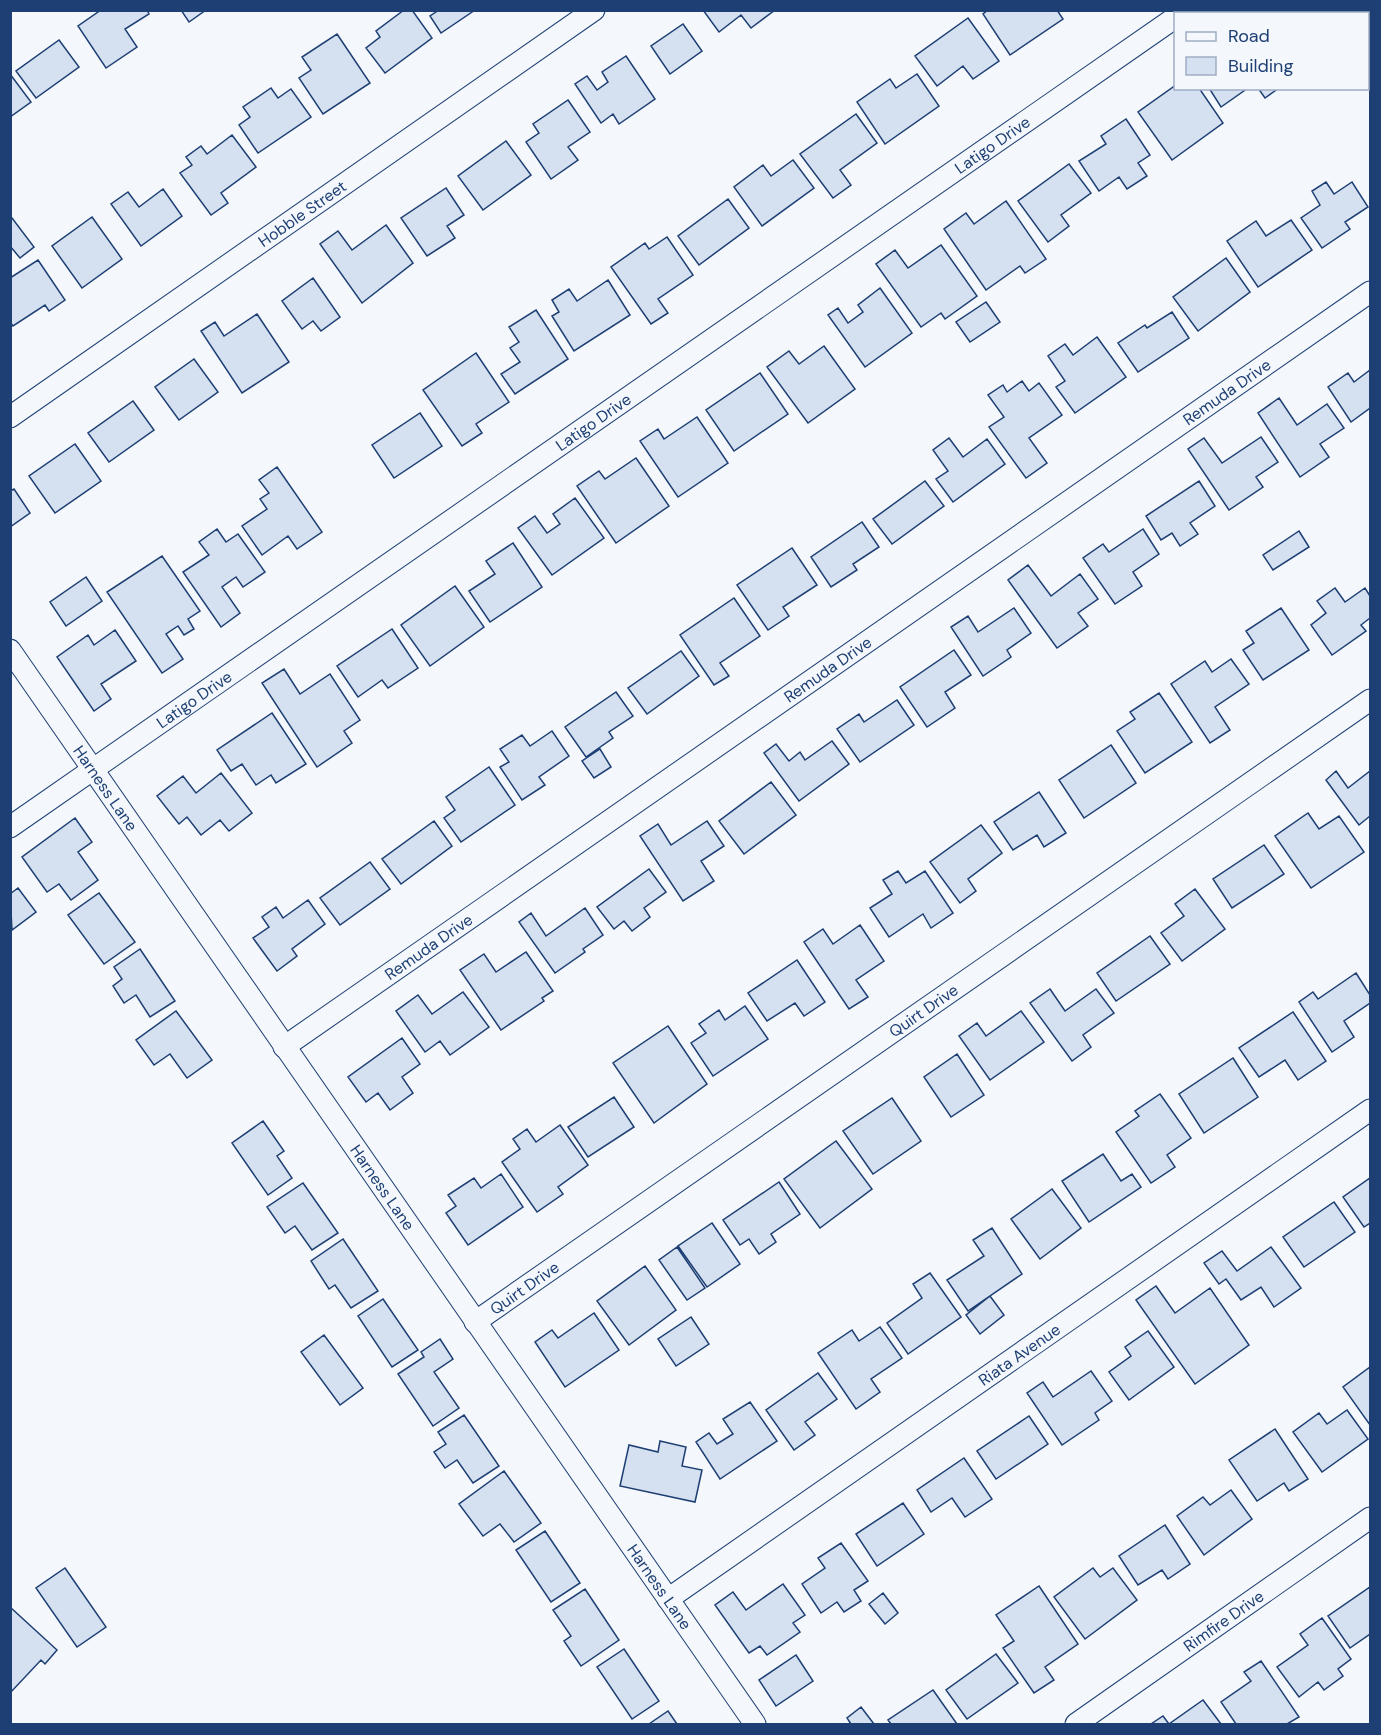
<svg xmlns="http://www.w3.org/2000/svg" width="1381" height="1735" font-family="'DM Sans',sans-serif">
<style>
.building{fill:#d5e0f0;stroke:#1d3f73;stroke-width:1.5}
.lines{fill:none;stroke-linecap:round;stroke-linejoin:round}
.minor-casing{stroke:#1d3f73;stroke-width:23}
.minor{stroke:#f4f7fb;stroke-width:21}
.labels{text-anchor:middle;stroke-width:4.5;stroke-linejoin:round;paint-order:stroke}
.street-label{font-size:16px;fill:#1d3f73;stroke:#f4f7fb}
</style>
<rect width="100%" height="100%" fill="#f4f7fb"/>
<!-- building -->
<path class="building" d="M101 10H147L149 14 125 29 137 47 106 68 78 26Z
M181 10H206L189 22Z
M404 10H412L432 38 385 73 366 48 380 37 376 31Z
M439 10H475L441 33 430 16Z
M703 10H775L751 28 741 15 719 32Z
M988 10H1057L1063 19 1010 55 983 14Z
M1254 10H1274L1276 14H1256Z
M1284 10H1321L1323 14H1280Z
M1346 10H1368L1364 14H1348Z
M968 18 999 61 973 79 963 66 937 86 915 56Z
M683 24 702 51 670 74 651 46Z
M337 34 370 83 323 114 299 78 311 70 302 57Z
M59 40 79 67 36 98 16 71Z
M626 56 655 99 619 124 613 114 601 123 575 84 587 76 597 90 608 82 602 72Z
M10 74 31 102 10 117Z
M917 74 939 106 885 144 857 102 890 79 896 88Z
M1176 85V88H1199L1223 123 1172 160 1138 112Z
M271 88 278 98 291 89 311 117 258 153 239 125 250 117 243 107Z
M1209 88H1248L1221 107Z
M1258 88H1279L1265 98Z
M568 100 590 132 568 147 578 160 551 179 526 142 539 133 533 124Z
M856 114 877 143 840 170 851 185 833 198 800 154Z
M1126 119 1150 155 1138 163 1147 176 1127 189 1119 177 1099 191 1079 161 1106 144 1101 136Z
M232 135 256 167 221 193 228 203 211 215 180 173 192 165 186 157 201 146 207 154Z
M506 141 531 175 483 210 458 176Z
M793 160 814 188 762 226 734 187 763 165 771 176Z
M1069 164 1091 193 1061 215 1069 226 1048 242 1018 201Z
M1326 182 1334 194 1352 182 1368 207 1345 222 1350 229 1322 248 1301 218 1320 205 1312 191Z
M446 188 464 215 447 226 455 238 427 256 401 218Z
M163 189 182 216 141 246 111 204 128 192 139 207Z
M728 199 749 228 699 265 678 236Z
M1006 201 1046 259 1025 273 1020 266 986 290 944 229 966 213 974 224Z
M92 217 122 259 82 288 52 246Z
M12 218 34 247 20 258 10 246V219Z
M1291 220 1312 250 1258 287 1227 241 1256 221 1266 236Z
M386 225 413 263 362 303 320 244 338 231 352 250Z
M667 237 693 275 658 299 668 313 651 324 611 267 645 243 649 249Z
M941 245 977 296 945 319 941 313 921 327 876 264 895 250 908 268Z
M1226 258 1250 292 1198 331 1173 297Z
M38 260 65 300 49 311 45 305 13 326 10 322V278Z
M313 278 340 317 321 331 313 321 302 329 282 301Z
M608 280 630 315 574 351 552 316 559 312 552 300 569 289 577 301Z
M880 288 912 333 865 367 828 315 838 308 848 323 863 312 858 305Z
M986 302 1000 322 970 342 956 322Z
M536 310 568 359 515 394 501 374 520 362 510 348 519 342 509 327Z
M1172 312 1189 338 1138 372 1118 343 1145 325 1147 328Z
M257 314 289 362 242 393 201 331 215 322 224 336Z
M1097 337 1126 377 1075 413 1056 387 1065 381 1048 356 1065 344 1073 355Z
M824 346 855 389 808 423 767 367 789 351 799 364Z
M476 353 509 402 476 424 482 433 462 446 423 390Z
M194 359 218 392 179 420 155 387Z
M1370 370V408L1351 422 1328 387 1348 373 1354 382Z
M760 373 788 414 734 451 706 410Z
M1022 381 1029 391 1039 383 1062 415 1029 438 1047 463 1026 478 989 427 1004 417 988 395 1003 385 1007 392Z
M1279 398 1297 425 1327 404 1344 428 1320 444 1329 457 1300 477 1258 413Z
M133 401 154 430 109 462 88 433Z
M420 413 442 446 394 478 372 445Z
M697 417 728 463 678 497 640 441 658 429 664 439Z
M1261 437 1278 462 1256 477 1263 487 1229 510 1188 449 1204 438 1222 463Z
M949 438 963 457 987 439 1005 464 953 502 936 479 948 471 933 450Z
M75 444 101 481 55 513 29 476Z
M636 458 669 506 616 543 577 486 599 471 605 479Z
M277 467 322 532 297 549 288 536 262 555 242 526 267 509 260 499 269 493 259 480Z
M925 481 944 506 892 544 873 519Z
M1199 481 1215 506 1190 523 1198 534 1180 546 1172 533 1161 540 1146 516Z
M14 489 30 513 10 527V491Z
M575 498 604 538 552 575 518 528 535 516 547 533 560 524 553 514Z
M862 522 879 547 853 564 857 570 831 587 811 557Z
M217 529 226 542 238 534 265 572 243 587 236 577 222 587 240 613 221 627 183 572 209 555 199 542Z
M1143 529 1159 554 1133 572 1142 586 1115 604 1083 558 1103 544 1109 552Z
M1299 531 1309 547 1273 570 1263 555Z
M513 543 542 587 490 622 469 591 495 574 486 561Z
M792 548 817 585 783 607 789 616 768 630 737 585Z
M162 556 200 611 188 619 194 629 184 635 178 626 166 634 183 659 162 673 107 592Z
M1028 565 1051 596 1080 574 1098 599 1078 613 1088 626 1057 648 1008 580Z
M86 577 102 601 66 626 50 602Z
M455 586 484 627 430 666 401 625Z
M1335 588 1345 602 1365 588 1370 596V618L1361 625 1366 631 1332 655 1311 625 1326 613 1317 601Z
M734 598 760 636 720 663 729 676 714 685 680 635Z
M1014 608 1031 633 1007 650 1011 657 983 676 951 627 968 616 978 632Z
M1281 608 1309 650 1263 680 1243 650 1254 643 1246 631Z
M392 629 418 668 388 688 382 680 358 697 337 666Z
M115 630 136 661 101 684 111 699 94 711 57 657 88 635 94 645Z
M954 650 971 675 945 692 955 708 927 727 900 687Z
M681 651 699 676 647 714 628 688Z
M1231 659 1249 684 1215 707 1230 730 1210 743 1171 684 1205 661 1212 672Z
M284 669 300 694 330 674 360 720 344 731 352 743 317 767 262 683Z
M616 692 633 716 609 732 613 738 586 757 565 727Z
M1159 693 1192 742 1145 773 1117 731 1135 719 1130 712Z
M897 700 914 725 860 762 837 729 859 714 864 722Z
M272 713 306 764 276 783 271 775 256 785 242 764 231 771 217 750Z
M552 731 569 756 539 777 545 785 522 800 500 767 509 762 500 749 522 735 530 746Z
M832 741 849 764 799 801 764 753 776 744 789 761 800 752 805 760Z
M1111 745 1136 783 1084 818 1059 780Z
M600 749 611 767 594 778 582 761Z
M489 767 515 805 461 842 444 818 455 810 446 797Z
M1336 771 1348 788 1370 771V816L1359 825 1326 780Z
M221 773 252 813 229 831 220 820 201 835 187 817 179 824 157 796 183 776 196 793Z
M771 782 796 815 744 854 719 821Z
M1039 792 1066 833 1044 847 1037 835 1013 850 994 822Z
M1308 813 1319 829 1339 816 1364 852 1311 888 1275 836Z
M75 818 92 842 78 852 98 880 71 900 59 884 47 892 22 857Z
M434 821 452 846 401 884 382 859Z
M707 821 724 846 701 861 714 881 683 901 640 836 658 824 671 845Z
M981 825 1002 853 968 879 976 891 960 903 930 862Z
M1264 845 1284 874 1232 908 1213 879Z
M370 862 390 889 340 925 320 898Z
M649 869 666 892 644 908 650 917 632 931 624 921 614 929 597 907Z
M898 871 906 883 925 871 953 913 931 928 923 914 889 937 870 908 892 894 883 880Z
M18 888 36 912 12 930 10 894Z
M1195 889 1225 929 1182 961 1161 933 1184 916 1175 904Z
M99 893 135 942 104 964 68 915Z
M308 900 325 924 292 949 297 956 277 971 253 938 269 927 262 917 276 907 283 918Z
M585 908 603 935 583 949 585 952 555 973 519 922 531 913 546 936Z
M860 925 884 961 856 980 868 997 849 1009 804 942 823 929 833 944Z
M1150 936 1170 964 1116 1001 1097 973Z
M140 949 175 1001 150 1017 136 995 124 1003 113 986 122 979 114 967Z
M526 952 553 991 542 998 544 1001 501 1030 460 970 484 954 496 972Z
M797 960 825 1002 804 1016 795 1003 767 1021 748 993Z
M1356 973 1370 995V1003L1344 1021 1354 1037 1332 1052 1299 1002 1313 992 1318 999Z
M1050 989 1065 1011 1096 989 1114 1013 1083 1035 1091 1047 1072 1061 1030 1003Z
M463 992 489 1027 450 1055 440 1041 425 1052 396 1011 418 995 432 1014Z
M745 1006 768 1039 713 1076 691 1043 706 1033 699 1024 719 1010 725 1020Z
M176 1011 212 1060 187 1078 170 1054 154 1065 136 1040Z
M1021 1011 1044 1042 990 1080 959 1036 977 1023 986 1036Z
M1293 1012 1326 1061 1298 1080 1285 1060 1259 1077 1239 1048Z
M668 1026 707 1084 654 1123 613 1063Z
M402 1038 420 1064 402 1077 413 1093 390 1110 378 1093 366 1102 348 1077Z
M957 1054 984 1095 951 1117 924 1077Z
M1233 1058 1258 1097 1204 1133 1179 1094Z
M1160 1094 1191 1138 1167 1155 1175 1167 1151 1183 1116 1132 1139 1116 1135 1111Z
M614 1097 634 1127 588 1157 568 1127Z
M892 1098 921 1141 873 1174 843 1131Z
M263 1121 284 1151 277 1156 292 1178 268 1195 232 1143Z
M560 1125 588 1165 558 1187 563 1194 537 1212 502 1162 520 1149 513 1139 527 1129 536 1142Z
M836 1141 872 1189 820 1228 784 1179Z
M1103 1154 1121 1181 1132 1174 1141 1187 1089 1222 1062 1181Z
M501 1174 523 1207 468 1245 446 1213 456 1206 448 1195 474 1178 481 1188Z
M1370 1178V1223L1364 1227 1343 1197Z
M779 1182 800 1214 771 1234 776 1242 759 1254 749 1239 740 1245 723 1220Z
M303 1183 338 1233 312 1250 295 1226 285 1233 267 1207Z
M1052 1189 1081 1228 1040 1259 1011 1219Z
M1334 1202 1355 1232 1304 1267 1283 1237Z
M712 1223 740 1264 707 1287 678 1246Z
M992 1228 1022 1274 968 1311 947 1280 984 1256 973 1240Z
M343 1239 378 1291 351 1308 335 1285 329 1289 311 1261Z
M677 1247 705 1288 687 1300 659 1260Z
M1271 1247 1301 1288 1274 1307 1261 1287 1241 1300 1226 1279 1219 1284 1204 1263 1222 1251 1237 1271Z
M645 1266 676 1310 629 1345 597 1301Z
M930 1273 961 1317 908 1354 887 1323 922 1298 913 1284Z
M1156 1286 1175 1313 1210 1288 1249 1345 1195 1384 1136 1300Z
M990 1296 1004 1315 980 1334 966 1315Z
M383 1299 418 1350 392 1367 358 1316Z
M594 1313 619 1350 565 1387 535 1342 552 1330 558 1338Z
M691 1317 709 1344 676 1366 658 1339Z
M880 1327 902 1358 871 1379 880 1392 856 1409 818 1353 852 1330 859 1341Z
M1148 1331 1174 1367 1129 1400 1109 1372 1131 1356 1125 1347Z
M324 1335 363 1388 340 1405 301 1352Z
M440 1339 453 1359 434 1372 459 1408 433 1426 398 1374 424 1357 421 1352Z
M1370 1367V1425L1343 1387Z
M1091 1371 1112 1401 1095 1413 1099 1420 1062 1445 1027 1393 1043 1382 1053 1397Z
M818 1373 837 1399 805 1422 815 1435 794 1450 766 1410Z
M750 1402 777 1441 720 1479 696 1442 709 1433 717 1444 733 1434 723 1419Z
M1347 1410 1368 1439 1322 1472 1293 1432 1319 1413 1327 1424Z
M464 1415 499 1466 473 1483 457 1460 445 1468 434 1452 446 1444 438 1432Z
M1029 1416 1048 1444 996 1479 977 1451Z
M1275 1429 1308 1479 1289 1491 1284 1483 1257 1501 1229 1460Z
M660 1441 686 1447 682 1466 702 1470 695 1502 620 1486 629 1445 658 1452Z
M964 1458 992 1499 965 1517 952 1498 931 1512 917 1490Z
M504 1471 541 1523 514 1542 500 1524 483 1536 459 1504Z
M1231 1490 1252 1519 1204 1555 1177 1516 1203 1497 1210 1505Z
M903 1503 924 1534 877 1566 856 1534Z
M1165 1525 1190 1564 1168 1579 1162 1570 1138 1585 1119 1556Z
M545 1531 580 1583 551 1602 516 1550Z
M841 1543 868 1581 854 1590 861 1601 844 1612 837 1602 821 1613 802 1584 825 1568 818 1558Z
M65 1568 106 1627 77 1647 36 1588Z
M1093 1568 1100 1577 1113 1568 1137 1600 1085 1639 1054 1597Z
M783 1584 805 1615 793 1623 800 1632 767 1655 760 1646 749 1653 715 1605 733 1592 746 1610Z
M1039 1586 1078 1644 1045 1667 1054 1680 1034 1693 1003 1648 1014 1641 996 1615Z
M1370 1587V1634L1350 1648 1328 1616Z
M585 1589 619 1640 581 1666 564 1641 571 1636 553 1610Z
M883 1593 898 1613 885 1624 869 1604Z
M10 1607 57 1650 45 1664 41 1660 11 1692Z
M1322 1618 1351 1659 1338 1669 1343 1676 1324 1690 1318 1682 1299 1697 1277 1667 1308 1645 1300 1634Z
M624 1649 659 1701 632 1719 597 1667Z
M996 1654 1018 1683 967 1719 946 1690Z
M796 1655 813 1681 776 1706 759 1680Z
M1261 1661 1299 1717 1287 1724H1236L1221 1702 1251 1681 1244 1672Z
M933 1690 957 1724H891L888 1720Z
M1203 1700 1221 1724H1169Z
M861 1707 874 1724H849H851L847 1718Z
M668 1711 677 1724H649Z
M1163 1716 1169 1724H1151Z"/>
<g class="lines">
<!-- minor casing -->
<g class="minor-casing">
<g id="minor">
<path id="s1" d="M10 417 594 10"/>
<path id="s2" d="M10 650 755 1724"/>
<path id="s3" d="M10 827 1176 17"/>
<path id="s4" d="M284 1047 1370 292"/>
<path id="s5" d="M475 1322 1370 700"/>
<path id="s6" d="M668 1599 1370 1110"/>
<path id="s7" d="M1076 1724 1370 1518"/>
</g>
</g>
<!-- minor -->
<use href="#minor" class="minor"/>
</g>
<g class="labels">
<!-- street labels -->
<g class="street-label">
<text dy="6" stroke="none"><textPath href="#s3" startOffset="1196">Latigo Drive</textPath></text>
<text dy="6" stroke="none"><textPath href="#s1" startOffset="356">Hobble Street</textPath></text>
<text dy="6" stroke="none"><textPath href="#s4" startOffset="1148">Remuda Drive</textPath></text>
<text dy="6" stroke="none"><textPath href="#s3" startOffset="710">Latigo Drive</textPath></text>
<text dy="6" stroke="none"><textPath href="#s4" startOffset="662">Remuda Drive</textPath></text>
<text dy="6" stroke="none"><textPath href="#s3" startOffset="224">Latigo Drive</textPath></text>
<text dy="6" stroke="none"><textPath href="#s2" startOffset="168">Harness Lane</textPath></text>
<text dy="6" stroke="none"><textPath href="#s4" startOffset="176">Remuda Drive</textPath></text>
<text dy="6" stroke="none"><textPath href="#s5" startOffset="546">Quirt Drive</textPath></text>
<text dy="6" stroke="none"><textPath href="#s2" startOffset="654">Harness Lane</textPath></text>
<text dy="6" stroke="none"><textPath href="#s5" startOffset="60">Quirt Drive</textPath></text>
<text dy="6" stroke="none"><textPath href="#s6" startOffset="428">Riata Avenue</textPath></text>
<text dy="6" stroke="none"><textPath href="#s2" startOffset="1140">Harness Lane</textPath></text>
<text dy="6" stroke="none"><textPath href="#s7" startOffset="180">Rimfire Drive</textPath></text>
</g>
</g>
<!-- border -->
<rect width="1381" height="1735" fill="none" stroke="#1d3f73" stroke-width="24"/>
<!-- legend -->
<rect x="1174" y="12" width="195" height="78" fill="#f4f7fb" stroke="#9eadc5" stroke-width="1.5"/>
<rect x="1186" y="32" width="30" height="9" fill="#f4f7fb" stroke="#9eadc5" stroke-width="1.5"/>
<text x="1228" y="42" font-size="18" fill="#1d3f73">Road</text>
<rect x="1186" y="57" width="30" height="18" fill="#d5e0f0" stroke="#9eadc5" stroke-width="1.5"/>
<text x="1228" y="72" font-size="18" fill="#1d3f73">Building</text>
</svg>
